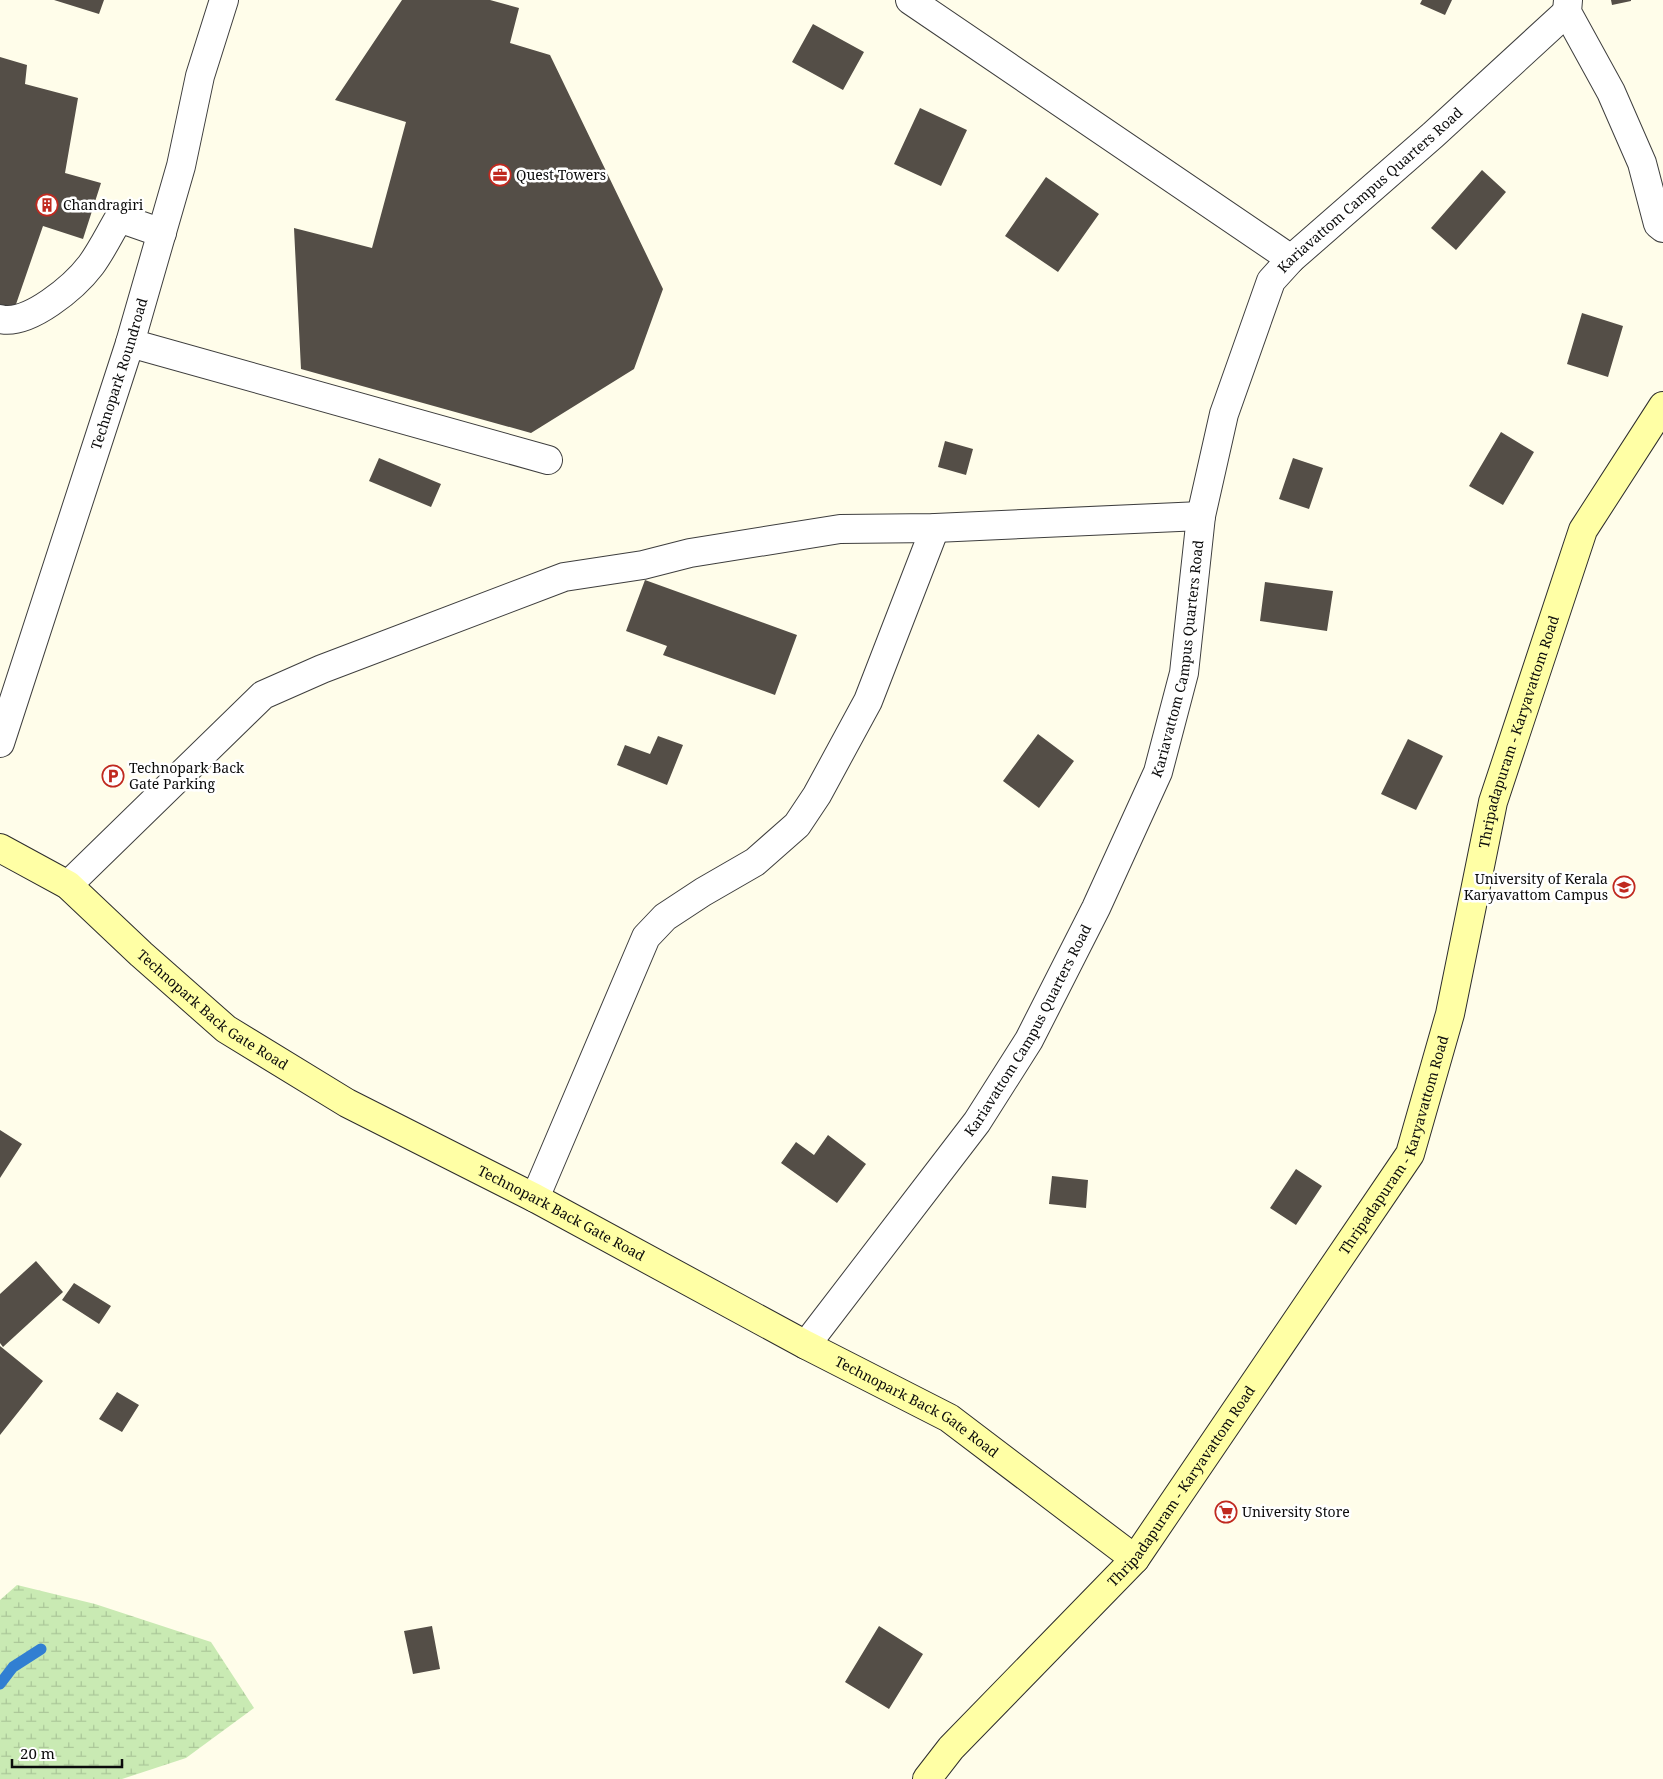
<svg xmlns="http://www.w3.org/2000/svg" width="1663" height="1779" font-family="'Noto Serif',serif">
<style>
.wetland{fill:url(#wetland-marsh)}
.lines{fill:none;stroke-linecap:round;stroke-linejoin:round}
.stream{stroke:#317fd2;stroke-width:11}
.building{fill:#544e47}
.street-casing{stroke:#3e3e3e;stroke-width:30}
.secondary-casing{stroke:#2d2d2d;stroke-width:30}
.street{stroke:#fff;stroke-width:28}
.secondary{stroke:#ffffa5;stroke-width:28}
.labels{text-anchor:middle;stroke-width:5;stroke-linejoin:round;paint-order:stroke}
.poi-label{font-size:14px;fill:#0b0b0b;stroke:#fff;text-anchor:start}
.street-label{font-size:14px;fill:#0b0b0b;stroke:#fff}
</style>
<defs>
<pattern id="wetland-marsh" width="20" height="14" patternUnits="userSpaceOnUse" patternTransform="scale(1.25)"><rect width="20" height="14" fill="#c9eab3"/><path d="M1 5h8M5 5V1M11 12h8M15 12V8" fill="none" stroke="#abc799"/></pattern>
</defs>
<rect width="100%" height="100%" fill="#fffdea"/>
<!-- wetland -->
<path class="wetland" d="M17 1585 95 1604 211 1642 254 1708 186 1758 122 1779H0V1600Z"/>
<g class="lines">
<!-- stream -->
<path class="stream" d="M0 1684 13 1667 41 1649"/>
</g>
<!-- building -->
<path class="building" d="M54 0H104L99 14Z
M402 0H490L519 8 510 43 550 55 663 289 634 369 531 433 301 369 294 228 372 248 406 122 335 100Z
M1422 0H1452L1445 15 1420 4Z
M1611 0H1631V1L1612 5Z
M813 24 864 52 843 90 792 62Z
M0 57 27 65 25 84 78 98 65 173 101 183 83 239 43 226 14 310 0 305Z
M920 108 967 130 941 186 894 164Z
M1482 170 1506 192 1456 250 1431 228Z
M1046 177 1099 214 1058 272 1005 236Z
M1582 313 1623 326 1608 377 1567 364Z
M1501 432 1534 452 1503 505 1469 486Z
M945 441 973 449 966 475 938 467Z
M379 458 441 484 431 507 369 481Z
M1293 458 1323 468 1309 509 1279 499Z
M645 580 797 635 775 695 663 655 667 646 626 631Z
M1265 582 1333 591 1327 631 1260 621Z
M1038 734 1074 761 1039 808 1003 781Z
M658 736 683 745 667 785 617 765 625 745 650 754Z
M1408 739 1443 756 1416 810 1381 794Z
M0 1130 22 1144 0 1178Z
M828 1135 866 1164 837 1203 781 1163 796 1142 814 1155Z
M1296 1169 1322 1186 1296 1225 1270 1208Z
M1052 1176 1088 1180 1086 1208 1049 1204Z
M36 1261 63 1292 3 1347 0 1343V1294Z
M74 1283 111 1306 99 1324 62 1300Z
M0 1346 43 1381 0 1435Z
M117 1392 139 1405 122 1432 99 1419Z
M432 1626 440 1669 413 1674 404 1631Z
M879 1626 923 1654 889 1709 845 1682Z"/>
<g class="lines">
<!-- street casing -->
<g class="street-casing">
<g id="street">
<path d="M910 0 1291 259"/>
<path d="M1568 0 1567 12 1611 92 1642 163 1658 224 1663 228"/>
<path d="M0 319C29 326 75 286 91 265 102 250 110 233 119 218L162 233"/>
<path d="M130 343 548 460"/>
<path id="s1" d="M0 743 130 343 181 166 200 76 224 0"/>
<path d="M68 885 263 695 322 669 564 577 643 565 690 553 840 529 935 528 1201 516"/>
<path d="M535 1198 646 937 665 917 703 892 755 862 797 825 817 795 868 701 935 528"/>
<path id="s2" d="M806 1345 977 1122 1029 1040 1096 908 1158 772 1184 673 1201 516 1224 414 1271 281 1291 259 1433 135 1567 12"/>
</g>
</g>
<!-- secondary casing -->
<g class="secondary-casing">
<g id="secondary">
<path id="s3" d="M0 848 68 885 141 954 226 1029 347 1103 535 1198 806 1345 949 1418 1135 1559"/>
<path id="s4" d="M927 1779 951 1748 1135 1559 1410 1154 1450 1014 1493 802 1583 530 1663 406"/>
</g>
</g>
<!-- street -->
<use href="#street" class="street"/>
<!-- secondary -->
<use href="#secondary" class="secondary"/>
</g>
<!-- icons -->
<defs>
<g id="office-ring" transform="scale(1.125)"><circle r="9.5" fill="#fff" stroke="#c0291f" stroke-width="1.5"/><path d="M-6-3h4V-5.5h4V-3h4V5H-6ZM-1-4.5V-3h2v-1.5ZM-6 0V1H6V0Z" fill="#c0291f"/></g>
<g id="building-ring" transform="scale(1.125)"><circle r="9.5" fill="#fff" stroke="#c0291f" stroke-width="1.5"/><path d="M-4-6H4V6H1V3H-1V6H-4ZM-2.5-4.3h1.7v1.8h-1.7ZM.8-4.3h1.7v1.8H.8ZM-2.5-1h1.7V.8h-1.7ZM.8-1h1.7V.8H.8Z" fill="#c0291f"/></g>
<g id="parking-ring" transform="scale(1.125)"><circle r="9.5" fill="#fff" stroke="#c0291f" stroke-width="1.5"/><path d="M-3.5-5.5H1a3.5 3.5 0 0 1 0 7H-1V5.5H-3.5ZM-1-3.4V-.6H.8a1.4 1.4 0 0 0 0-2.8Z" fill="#c0291f"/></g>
<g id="university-ring" transform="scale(1.125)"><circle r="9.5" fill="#fff" stroke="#c0291f" stroke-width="1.5"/><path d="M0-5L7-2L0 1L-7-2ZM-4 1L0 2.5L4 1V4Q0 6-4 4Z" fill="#c0291f"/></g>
<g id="supermarket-ring" transform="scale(1.125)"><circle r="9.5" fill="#fff" stroke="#c0291f" stroke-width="1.5"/><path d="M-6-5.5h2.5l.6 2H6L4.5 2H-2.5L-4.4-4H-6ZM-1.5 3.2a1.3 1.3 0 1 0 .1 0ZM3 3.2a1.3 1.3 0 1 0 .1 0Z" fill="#c0291f"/></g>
</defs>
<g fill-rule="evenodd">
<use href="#office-ring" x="500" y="175"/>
<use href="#building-ring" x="47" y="205"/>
<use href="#parking-ring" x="113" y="776"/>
<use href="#university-ring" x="1624" y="887"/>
<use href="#supermarket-ring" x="1226" y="1512"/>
</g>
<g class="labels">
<!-- poi labels -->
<g class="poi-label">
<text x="516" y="180">Quest Towers</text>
<text x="63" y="210">Chandragiri</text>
<text x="129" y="773">Technopark Back<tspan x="129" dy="16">Gate Parking</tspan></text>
<text x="1608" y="884" text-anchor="end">University of Kerala<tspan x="1608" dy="16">Karyavattom Campus</tspan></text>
<text x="1242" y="1517">University Store</text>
</g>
<!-- street labels -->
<g class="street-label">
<text dy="5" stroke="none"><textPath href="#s2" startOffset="1316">Kariavattom Campus Quarters Road</textPath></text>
<text dy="5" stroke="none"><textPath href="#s1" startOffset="388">Technopark Roundroad</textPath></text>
<text dy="5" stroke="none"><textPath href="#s2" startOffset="791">Kariavattom Campus Quarters Road</textPath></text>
<text dy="5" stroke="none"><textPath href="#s4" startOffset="1229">Thripadapuram - Karyavattom Road</textPath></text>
<text dy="5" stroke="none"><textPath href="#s3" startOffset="269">Technopark Back Gate Road</textPath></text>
<text dy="5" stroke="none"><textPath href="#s2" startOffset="386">Kariavattom Campus Quarters Road</textPath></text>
<text dy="5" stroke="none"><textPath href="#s4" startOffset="794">Thripadapuram - Karyavattom Road</textPath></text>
<text dy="5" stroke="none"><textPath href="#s3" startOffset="674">Technopark Back Gate Road</textPath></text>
<text dy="5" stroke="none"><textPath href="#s3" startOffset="1079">Technopark Back Gate Road</textPath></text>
<text dy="5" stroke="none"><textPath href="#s4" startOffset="389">Thripadapuram - Karyavattom Road</textPath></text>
</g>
</g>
<!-- scale -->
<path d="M12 1759v8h110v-8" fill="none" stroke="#0b0b0b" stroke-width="2.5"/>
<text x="20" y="1759" font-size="15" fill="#0b0b0b" stroke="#ffffff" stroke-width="4" paint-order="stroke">20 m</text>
</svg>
